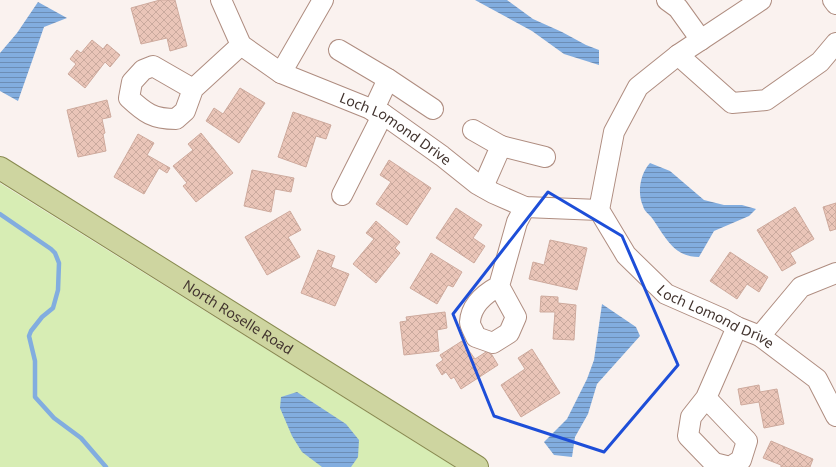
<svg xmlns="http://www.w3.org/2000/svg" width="836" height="467" font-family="'Noto Sans',sans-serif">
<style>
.green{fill:#d7edb4}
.water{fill:url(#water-rules)}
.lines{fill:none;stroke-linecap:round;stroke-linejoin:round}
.stream{stroke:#82addf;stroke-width:4.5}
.building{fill:url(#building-cross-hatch);stroke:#ceaa9d}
.minor-casing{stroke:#af8d80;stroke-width:22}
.major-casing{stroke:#888a4f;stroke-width:24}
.minor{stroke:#fff;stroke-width:20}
.major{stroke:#ced5a0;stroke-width:22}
.marked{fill:none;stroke:#1d4ed8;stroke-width:3;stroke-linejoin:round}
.labels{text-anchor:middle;stroke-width:4;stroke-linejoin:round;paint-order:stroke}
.street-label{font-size:14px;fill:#41332e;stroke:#fff}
</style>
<defs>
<pattern id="water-rules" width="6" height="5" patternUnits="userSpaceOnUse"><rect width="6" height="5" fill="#82addf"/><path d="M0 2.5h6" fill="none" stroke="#6c8db5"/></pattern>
<pattern id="building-cross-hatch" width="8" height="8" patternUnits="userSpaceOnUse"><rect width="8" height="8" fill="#eac5b8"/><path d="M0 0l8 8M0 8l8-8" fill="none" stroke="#caaa9e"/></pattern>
</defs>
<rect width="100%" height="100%" fill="#faf2ef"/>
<!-- green -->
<path class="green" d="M0 183 455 467H0Z"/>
<!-- water -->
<path class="water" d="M475 0H507L533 19 562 32 586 45 599 50V65L564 54 532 31Z
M38 2 67 18 44 27 18 101 0 91V53L17 33Z
M650 163 670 171 704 200 724 205H742L756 209 749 216 714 231 699 257C673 257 665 236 652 218 649 214 644 211 643 206 637 193 640 174 650 163Z
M602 304 636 327 640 336 597 384 588 414 575 437 572 457 554 455 544 442 567 419 587 379 594 360Z
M297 392 346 424 359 440 358 457 351 467H322L302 452 292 436 280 408 281 397Z"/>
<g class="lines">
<!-- stream -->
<path class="stream" d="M0 214 51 249 55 253 59 263 58 290 53 308 42 317 31 331 29 336 35 361V397L54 418 81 438 106 467"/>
</g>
<!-- building -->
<path class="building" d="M160 0H175L187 46 170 51 167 38 141 44 131 8Z
M92 40 103 49 107 44 120 55 110 67 105 62 85 88 68 74 76 64 70 59 77 50 81 53Z
M240 88 265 103 239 143 206 121 214 108 223 114Z
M107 100 111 117 102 119 105 133 103 134 106 151 78 157 67 110Z
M293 112 331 125 326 139 316 136 306 167 278 157Z
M201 133 233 173 196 202 183 186 187 183 173 166 193 150 188 144Z
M138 134 154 143 147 155 170 168 167 173 159 168 144 194 114 177Z
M389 160 431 188 407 225 376 204 391 182 380 175Z
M252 170 294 178 291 192 275 189 271 212 244 206Z
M836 203V229L830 231 823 207Z
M795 207 814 239 790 253 796 263 782 271 757 230Z
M456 208 482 225 473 238 485 246 474 263 436 238Z
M290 211 301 230 288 237 300 257 267 275 245 237Z
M376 221 400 242 395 248 400 253 376 283 353 264 374 239 366 233Z
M550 240 587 248 577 290 529 279 533 262 544 265Z
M318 250 335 256 331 267 349 274 335 306 301 293Z
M730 252 768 277 759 292 747 284 737 299 710 281Z
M431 253 462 272 453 287 448 285 437 304 410 288Z
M541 296 558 297V303L576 305 574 340 553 339 555 312H540Z
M445 312 447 328 437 330 439 351 404 355 400 322 407 321 406 317Z
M462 341 475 359 489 350 498 365 461 389 454 377 451 379 446 372 442 375 436 365 443 360 440 355Z
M532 349 560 393 521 417 501 385 525 369 518 358Z
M759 385 760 392 777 389 784 424 764 428 759 402 741 405 738 389Z
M771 441 813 459 810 467H781V465L763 458Z"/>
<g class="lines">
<!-- minor casing -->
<g class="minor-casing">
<g id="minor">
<path id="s1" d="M221 0 241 45 281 73 383 114 442 156 477 184 493 193 525 207 599 210"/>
<path d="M667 0 678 8 701 40"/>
<path id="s2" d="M761 0 678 55 638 87 614 132 599 210 626 255 666 294 723 319 737 327 760 336 817 379 836 416"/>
<path d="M833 0 836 4"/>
<path d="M339 50 388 79 373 111"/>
<path d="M678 55 732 103 766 100 820 62 836 43"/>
<path d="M281 73 323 0"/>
<path d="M388 79 433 109"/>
<path d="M193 89 153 66 143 70 132 82 129 98C145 113 153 119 176 119L185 111 193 89 241 45"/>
<path d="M473 130 501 146 483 187"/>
<path d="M501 146 545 157"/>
<path d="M342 195 383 114"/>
<path d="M499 286 516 317 509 333 493 343 476 337C474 332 470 326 470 322 471 305 486 293 499 286L517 222 525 207"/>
<path d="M760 336 801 287 836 273"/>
<path d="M706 398 747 441 741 460 730 467 714 463 688 436 691 417 706 398 737 327"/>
</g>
</g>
<!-- major casing -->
<g class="major-casing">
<g id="major">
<path id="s3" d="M0 168 477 467"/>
</g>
</g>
<!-- minor -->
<use href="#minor" class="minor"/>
<!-- major -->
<use href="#major" class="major"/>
</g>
<!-- marked area -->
<path class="marked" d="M548 192 622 236 678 365 604 452 494 416 453 314Z"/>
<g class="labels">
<!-- street labels -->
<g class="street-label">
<text dy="5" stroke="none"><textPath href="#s1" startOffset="226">Loch Lomond Drive</textPath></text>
<text dy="5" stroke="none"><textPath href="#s2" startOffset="444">Loch Lomond Drive</textPath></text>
<text dy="5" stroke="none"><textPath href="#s3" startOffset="281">North Roselle Road</textPath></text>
</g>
</g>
</svg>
